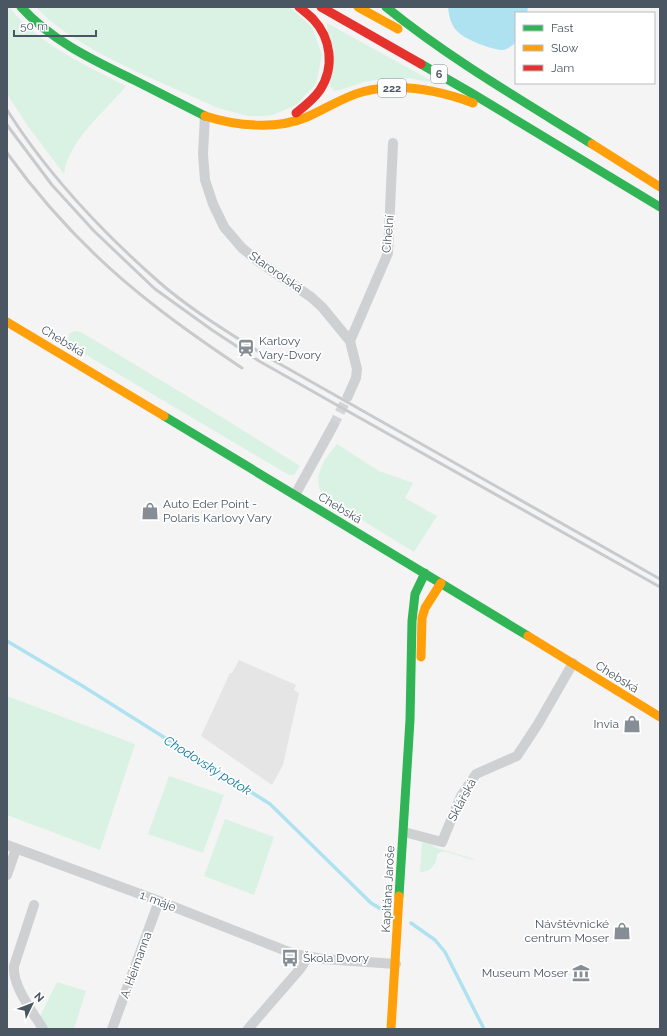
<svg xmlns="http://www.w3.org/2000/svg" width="667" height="1036" font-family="Raleway,sans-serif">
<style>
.education{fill:#e6e5e6}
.green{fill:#d9f2e3}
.water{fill:#aee2f0}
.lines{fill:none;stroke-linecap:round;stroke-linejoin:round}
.stream{stroke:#aee2f0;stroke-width:3.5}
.street-tunnel{stroke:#d2d4d7;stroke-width:10;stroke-dasharray:10 5;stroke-linecap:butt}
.street{stroke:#ced0d2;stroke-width:10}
.fast{stroke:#30b455;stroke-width:9}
.slow{stroke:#ff9f0a;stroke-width:9}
.jam{stroke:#e5322d;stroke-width:9}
.rail{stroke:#c9cacc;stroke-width:3}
.labels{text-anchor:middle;stroke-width:3.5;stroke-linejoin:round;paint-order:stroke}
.shield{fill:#fff;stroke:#808990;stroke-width:1}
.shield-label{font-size:11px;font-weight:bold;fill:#4a5661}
.street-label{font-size:12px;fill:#4a5661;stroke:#fff}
.poi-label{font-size:12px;fill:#4a5661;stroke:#fff;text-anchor:start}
.water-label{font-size:13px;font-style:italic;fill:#0c7c9b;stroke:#fff}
</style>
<rect width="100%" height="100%" fill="#f4f4f4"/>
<!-- education -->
<path class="education" d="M239 660 296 685 294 690 299 693 283 765 272 785 201 736 230 673H232Z"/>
<!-- green -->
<path class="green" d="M7 7H9C40 45 83 64 126 86 105 112 69 139 64 174L27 125 7 94Z
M36 7H287L292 9 312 27 322 55 316 84 296 105 273 115 264 116H248L218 108 135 71 99 53 71 36 49 20Z
M327 23 430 80 429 82 409 78 381 79 364 82 340 90 334 91 330 86Z
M74 331 81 332 220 416 300 466 294 475H289L71 346 68 341 69 334Z
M337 444 379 471 413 483 405 498 437 516 414 552 323 496C311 478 324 459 337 444Z
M7 696 135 744 100 850 7 815Z
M169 776 224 795 203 853 148 834Z
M225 819 274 837 254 895 204 876Z
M422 842 432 844 434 847 474 859 473 860 443 851 437 854C437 865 430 872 420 872Z
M57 982 86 991 74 1029H47L40 1016Z"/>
<!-- water -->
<path class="water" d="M448 7H528L527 13H516V42C513 45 508 49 503 50 492 50 467 40 459 33 451 26 449 17 448 7Z"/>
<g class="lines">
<!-- stream -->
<path class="stream" d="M7 641 81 685 270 804 371 903 389 914
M411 923 435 940 445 952 484 1029"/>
<!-- street-tunnel -->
<path class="street-tunnel" d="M333 426 348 396"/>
<!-- street -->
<path class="street" d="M205 116 203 154 205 180 213 204 224 227 242 248 258 261 311 297 322 307 350 341 357 369 356 378 348 396
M350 341 388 253 393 143
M295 495 333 426
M404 832 442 842 461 796 476 774 517 756 538 724 573 663
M7 845 159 901 294 954 323 959 396 964
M7 875 16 849
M34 905 14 966C12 986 33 1012 43 1029
M112 1029 159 901
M248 1029 300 969 308 957"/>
<!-- fast -->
<path class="fast" d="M21 7C52 41 93 60 134 80 158 92 181 104 205 116
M386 7C450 59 523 101 592 144
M421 64 473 94 660 207
M164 416 528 636
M399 896 410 720 412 621 415 594 425 573"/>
<!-- slow -->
<path class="slow" d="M358 7 398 29
M205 116C236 126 276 130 307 117 326 109 343 97 362 92 399 82 438 90 473 103
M592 144 660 187
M7 322 164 416
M528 636 660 717
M421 657 422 618 425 608 441 583
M391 1029 399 896"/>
<!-- jam -->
<path class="jam" d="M321 7 421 64
M296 113C305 106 314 99 320 90 335 67 331 38 313 19 309 15 304 11 299 7"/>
<!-- rail -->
<path class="rail" d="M7 110C48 175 101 231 159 282 191 310 228 332 264 355L660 579
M7 125 52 185 94 231 155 289 212 330 259 361 328 400 660 587
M7 153C48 210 99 263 155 306 183 328 212 348 242 368"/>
</g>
<!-- icons -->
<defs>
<g id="station-bare" transform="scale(1.38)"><path d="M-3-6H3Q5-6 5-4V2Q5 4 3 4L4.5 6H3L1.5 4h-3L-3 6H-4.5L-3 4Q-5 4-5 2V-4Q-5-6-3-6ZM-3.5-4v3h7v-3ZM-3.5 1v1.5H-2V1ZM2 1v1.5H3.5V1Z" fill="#868d94" stroke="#fff" stroke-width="2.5" paint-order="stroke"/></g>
<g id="shop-bare" transform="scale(1.38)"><path d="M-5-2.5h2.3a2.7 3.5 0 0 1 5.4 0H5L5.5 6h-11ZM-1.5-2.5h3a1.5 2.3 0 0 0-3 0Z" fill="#868d94" stroke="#fff" stroke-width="2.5" paint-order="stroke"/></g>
<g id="bus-bare" transform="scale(1.38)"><path d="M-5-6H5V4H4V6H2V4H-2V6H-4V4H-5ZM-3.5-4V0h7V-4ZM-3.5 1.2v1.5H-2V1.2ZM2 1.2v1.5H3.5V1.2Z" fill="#868d94" stroke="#fff" stroke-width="2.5" paint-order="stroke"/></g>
<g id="museum-bare" transform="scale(1.38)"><path d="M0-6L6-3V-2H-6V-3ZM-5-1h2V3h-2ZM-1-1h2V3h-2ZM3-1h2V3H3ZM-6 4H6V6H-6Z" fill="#868d94" stroke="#fff" stroke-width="2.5" paint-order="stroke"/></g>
</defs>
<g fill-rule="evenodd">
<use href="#station-bare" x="246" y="348"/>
<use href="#shop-bare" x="150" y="511"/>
<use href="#shop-bare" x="632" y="724"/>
<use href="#shop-bare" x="622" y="931"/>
<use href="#bus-bare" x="290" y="958"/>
<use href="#museum-bare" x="581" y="973"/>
</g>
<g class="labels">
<!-- shield labels -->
<g class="shield">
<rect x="431" y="65" width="16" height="18" rx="3"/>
<rect x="378" y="79" width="28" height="18" rx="3"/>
</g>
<g class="shield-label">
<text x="439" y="78">6</text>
<text x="392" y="92">222</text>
</g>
<!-- street labels -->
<g class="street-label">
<text transform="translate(388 234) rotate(-85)" y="4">Cihelní</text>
<text transform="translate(276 272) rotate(35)" y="4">Starorolská</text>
<text transform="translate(63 341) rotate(31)" y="4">Chebská</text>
<text transform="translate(340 508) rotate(31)" y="4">Chebská</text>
<text transform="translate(617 677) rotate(32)" y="4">Chebská</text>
<text transform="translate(462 800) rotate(-62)" y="4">Sklářská</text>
<text transform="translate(388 889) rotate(-87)" y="4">Kapitána Jaroše</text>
<text transform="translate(158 901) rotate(21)" y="4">1. máje</text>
<text transform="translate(136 965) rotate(-70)" y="4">A. Heimanna</text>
</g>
<!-- poi labels -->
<g class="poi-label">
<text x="259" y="345">Karlovy<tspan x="259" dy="14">Vary-Dvory</tspan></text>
<text x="163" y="508">Auto Eder Point -<tspan x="163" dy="14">Polaris Karlovy Vary</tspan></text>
<text x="619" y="728" text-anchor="end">Invia</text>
<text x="609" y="928" text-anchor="end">Návštěvnické<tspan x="609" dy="14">centrum Moser</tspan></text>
<text x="303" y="962">Škola Dvory</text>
<text x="568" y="977" text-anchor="end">Museum Moser</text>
</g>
<!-- water labels -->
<g class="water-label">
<text transform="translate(208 765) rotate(32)" y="5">Chodovský potok</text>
</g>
</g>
<!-- border -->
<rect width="667" height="1036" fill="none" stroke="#4a5661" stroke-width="16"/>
<!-- legend -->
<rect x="515" y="12" width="140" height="72" fill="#ffffff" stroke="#b7bbc0"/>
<rect x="523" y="25" width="20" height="6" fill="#30b455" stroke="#b7bbc0"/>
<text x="551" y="32" font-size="12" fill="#4a5661">Fast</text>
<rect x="523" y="45" width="20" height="6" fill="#ff9f0a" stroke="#b7bbc0"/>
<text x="551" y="52" font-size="12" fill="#4a5661">Slow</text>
<rect x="523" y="65" width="20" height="6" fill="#e5322d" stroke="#b7bbc0"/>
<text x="551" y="72" font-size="12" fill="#4a5661">Jam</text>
<!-- north arrow -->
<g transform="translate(32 1004) rotate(47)" stroke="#ffffff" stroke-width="3" paint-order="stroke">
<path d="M0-3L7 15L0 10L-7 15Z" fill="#4a5661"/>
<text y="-6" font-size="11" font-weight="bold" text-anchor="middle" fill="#4a5661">N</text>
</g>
<!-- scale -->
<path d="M14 30v6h82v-6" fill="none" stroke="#4a5661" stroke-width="2"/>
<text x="20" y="30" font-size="12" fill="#4a5661" stroke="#ffffff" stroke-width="3" paint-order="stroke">50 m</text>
</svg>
